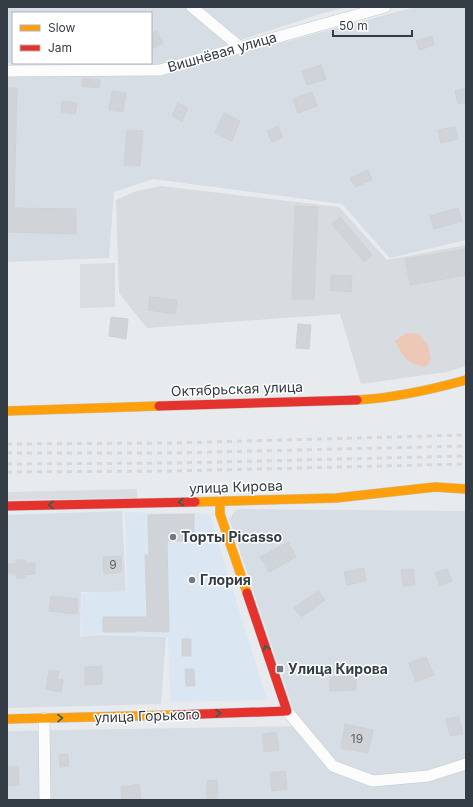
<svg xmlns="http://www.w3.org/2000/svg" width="473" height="807" font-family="Inter,sans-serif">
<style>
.residential{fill:#d7dde5;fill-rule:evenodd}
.commercial{fill:#dae6f2}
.industrial{fill:#d7dce1}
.parking{fill:#d9dce0}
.water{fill:#eec8b6}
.building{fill:#d0d4d8;stroke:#ced2d7}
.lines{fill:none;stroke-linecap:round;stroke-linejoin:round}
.street-casing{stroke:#c5c9cd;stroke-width:12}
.slow-casing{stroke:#c2c8d1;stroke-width:10}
.jam-casing{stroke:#c2c8d1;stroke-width:10}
.street{stroke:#fcfcfc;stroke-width:11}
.slow{stroke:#ff9f0a;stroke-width:9}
.jam{stroke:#e5322d;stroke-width:9}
.rail{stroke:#d7d7d8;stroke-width:3;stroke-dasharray:5 5;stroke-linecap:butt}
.oneway{stroke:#33604a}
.poi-dot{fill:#737980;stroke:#fff;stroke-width:1.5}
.labels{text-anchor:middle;stroke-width:3;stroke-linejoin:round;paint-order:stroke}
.number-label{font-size:12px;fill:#5c636a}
.street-label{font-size:14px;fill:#343c45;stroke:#fff}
.poi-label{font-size:14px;font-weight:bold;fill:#343c45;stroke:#fff;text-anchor:start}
</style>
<rect width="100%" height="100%" fill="#e8ebee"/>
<!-- residential -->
<path class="residential" d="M7 7H348L320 14 161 66 7 63ZM13 13H151V63H13Z
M415 7H466V240L390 258 342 204 153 179 114 192 109 258 7 262V77L162 75Z
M237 509 466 511V800H7V731L299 726 229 519Z
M122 511 126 592H81L80 637 101 635 166 637 161 704 7 708V515Z"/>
<!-- commercial -->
<path class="commercial" d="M125 512 207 514 210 516 267 700 170 702 168 637 101 634 81 637 82 593 127 591Z"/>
<!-- industrial -->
<path class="industrial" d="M161 186 339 207 387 260 466 245V366L447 372 361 384 340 314 147 328 119 293 116 200 136 191Z"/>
<!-- parking -->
<path class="parking" d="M115 263V307L80 308V264Z
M137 489V498L7 500V492Z"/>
<!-- water -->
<path class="water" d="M406 333 419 334 428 345 431 359 426 367C405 363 405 359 395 341Z"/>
<!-- building -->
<path class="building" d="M157 31 163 43 151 49V34Z
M432 36 434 45 419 50 416 41Z
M321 65 326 79 307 85 302 71Z
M83 78 100 80 99 88 82 86Z
M7 88H17L14 208 76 209V234L7 232Z
M466 88V102L458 104 455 91Z
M112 91 126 93 123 112 109 110Z
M312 92 317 106 298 113 293 99Z
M62 101 77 103 75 114 61 112Z
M178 103 188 108 182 121 172 116Z
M224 113 240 121 232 141 215 133Z
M278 126 283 137 272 142 267 131Z
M455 127 458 139 441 143 438 130Z
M127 130 143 131 140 166 124 165Z
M368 170 372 180 355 187 350 178Z
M295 206 318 207 314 299H292Z
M458 208 462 221 434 229 430 216Z
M340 217 372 255 364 262 332 224Z
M466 249V275L410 285 405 259Z
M331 275 352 276 351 292 330 290Z
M150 297 177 300 175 314 148 310Z
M111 317 128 319 126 339 109 336Z
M298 324 311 325 309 349 296 348Z
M194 514V541H167L169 632 135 631V632H103V617H147L145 555H149L148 515Z
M288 542 296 557 269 572 260 557Z
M121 556 122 572 104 574 103 557Z
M16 560H25V563H35V574L25 575V578H16V573H8V564H16Z
M364 568 366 581 347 585 344 572Z
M413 569 415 585 403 586 401 570Z
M447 569 452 581 440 586 435 573Z
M318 591 325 600 301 617 294 608Z
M51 596 78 599 77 614 49 611Z
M182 639H191V656H182Z
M426 657 434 675 416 682 409 663Z
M102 666V684L85 685V667Z
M185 669H194L195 686H186Z
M49 670 59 672 57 679 63 680 61 692 46 689Z
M356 676V690L330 691V677Z
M459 717 463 734 450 736 446 719Z
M345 724 373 730 368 753 341 748Z
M276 732 279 750 264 752 262 734Z
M68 754 69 766 60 767 59 755Z
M7 767H18L19 785 7 786Z
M285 771 287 789 272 791 270 773Z
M217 780 218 800H207V781Z
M139 784 141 800H122L121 787Z"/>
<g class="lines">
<!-- street casing -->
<g class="street-casing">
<path id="street" d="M192 7 240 47
M7 71 160 70 385 7
M287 711 333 766 373 781 428 776 466 764
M44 718 45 800"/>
</g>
<!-- slow casing -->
<g class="slow-casing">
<path id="slow" d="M357 400C394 398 430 390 466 380
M7 411 159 406
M195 502 336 498 435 487 466 489
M220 502V514L247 593
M7 719 174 715"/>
</g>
<!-- jam casing -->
<g class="jam-casing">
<path id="jam" d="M159 406 357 400
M7 506 195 502
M174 715 287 711 247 593"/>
</g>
<!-- street -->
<use href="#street" class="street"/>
<!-- slow -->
<use href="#slow" class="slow"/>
<!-- jam -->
<use href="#jam" class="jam"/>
<!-- rail -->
<path class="rail" d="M7 444 173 443 466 435
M7 453H173L466 446
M7 464 176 463 466 456
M7 472 173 471 466 464"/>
</g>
<!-- one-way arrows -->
<defs><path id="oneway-chevron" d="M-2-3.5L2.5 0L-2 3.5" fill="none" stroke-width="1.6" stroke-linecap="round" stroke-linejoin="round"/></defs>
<g class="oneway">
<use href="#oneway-chevron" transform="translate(181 502) rotate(179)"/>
<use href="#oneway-chevron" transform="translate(51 505) rotate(179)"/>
<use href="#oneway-chevron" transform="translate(266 648) rotate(-109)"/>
<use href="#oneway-chevron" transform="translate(218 713) rotate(-2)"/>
<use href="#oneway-chevron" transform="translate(60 718) rotate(-1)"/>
</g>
<!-- markers -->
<g class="poi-dot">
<circle cx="173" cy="537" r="4"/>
<circle cx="192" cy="580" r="4"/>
<rect x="276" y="665" width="8" height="8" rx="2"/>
</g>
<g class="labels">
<!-- number labels -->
<g class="number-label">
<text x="113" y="569">9</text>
<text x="357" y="743">19</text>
</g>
<!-- street labels -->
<g class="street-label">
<text transform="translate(222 52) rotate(-16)" y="5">Вишнёвая улица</text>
<text transform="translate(237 389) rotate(-2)" y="5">Октябрьская улица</text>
<text transform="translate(236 487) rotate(-2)" y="5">улица Кирова</text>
<text transform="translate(147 716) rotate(-2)" y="5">улица Горького</text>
</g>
<!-- poi labels -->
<g class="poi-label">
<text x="181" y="542">Торты Picasso</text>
<text x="200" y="585">Глория</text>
<text x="288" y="674">Улица Кирова</text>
</g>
</g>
<!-- border -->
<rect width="473" height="807" fill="none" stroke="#343c45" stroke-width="16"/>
<!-- legend -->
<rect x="12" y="12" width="140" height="52" fill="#ffffff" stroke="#aeb1b5"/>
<rect x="20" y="25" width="20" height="6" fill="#ff9f0a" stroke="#aeb1b5"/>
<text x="48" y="32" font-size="12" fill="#343c45">Slow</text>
<rect x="20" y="45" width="20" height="6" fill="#e5322d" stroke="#aeb1b5"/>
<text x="48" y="52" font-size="12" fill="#343c45">Jam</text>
<!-- scale -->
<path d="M333 30v6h79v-6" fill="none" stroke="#343c45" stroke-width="2"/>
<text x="339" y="30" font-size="12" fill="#343c45" stroke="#ffffff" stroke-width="3" paint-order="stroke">50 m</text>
</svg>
